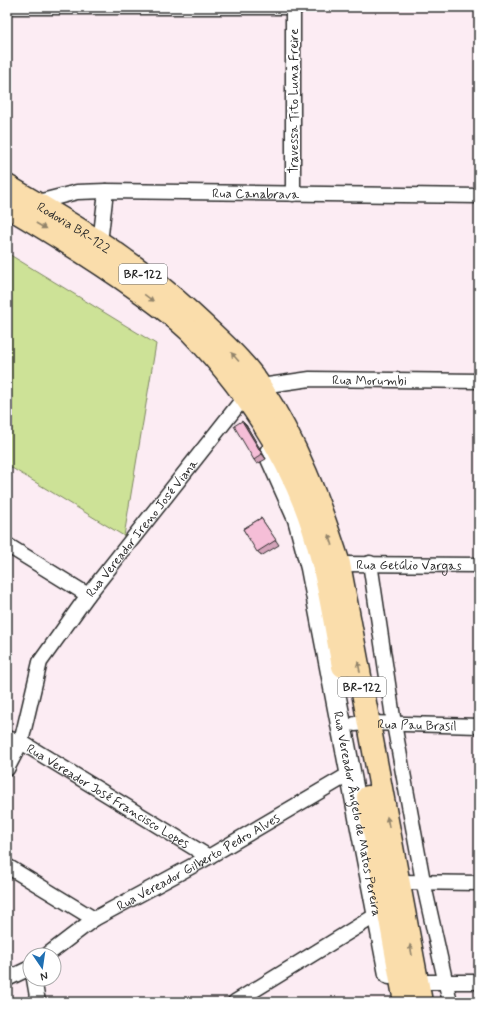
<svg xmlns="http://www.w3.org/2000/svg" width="486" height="1009" font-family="Mynerve,sans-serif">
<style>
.green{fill:#cde297;stroke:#7c8661}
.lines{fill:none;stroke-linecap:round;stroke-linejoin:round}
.street-casing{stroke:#2b2b2b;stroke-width:17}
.secondary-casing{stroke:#2b2b2b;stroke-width:23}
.primary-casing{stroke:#2b2b2b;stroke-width:25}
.street{stroke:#fff;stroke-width:14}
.secondary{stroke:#fff;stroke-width:20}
.primary{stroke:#faddab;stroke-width:22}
.wall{fill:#d3a3b9;stroke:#2b2b2b}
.shaded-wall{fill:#ac8596;stroke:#2b2b2b}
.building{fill:#f5bed7;stroke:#2b2b2b}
.oneway{fill:#92846b}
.labels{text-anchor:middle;stroke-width:4;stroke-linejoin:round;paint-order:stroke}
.shield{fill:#fff;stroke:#6b6b6b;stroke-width:1}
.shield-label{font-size:12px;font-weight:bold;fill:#2b2b2b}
.street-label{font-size:13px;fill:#2b2b2b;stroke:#fff}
</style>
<rect width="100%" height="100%" fill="#fcecf3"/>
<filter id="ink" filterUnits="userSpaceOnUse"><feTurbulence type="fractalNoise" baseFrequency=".025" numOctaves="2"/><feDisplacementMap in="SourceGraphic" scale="8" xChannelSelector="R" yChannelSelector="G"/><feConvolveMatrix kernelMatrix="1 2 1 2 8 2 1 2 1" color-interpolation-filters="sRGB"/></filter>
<g filter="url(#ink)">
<!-- green -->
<path class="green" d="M7 253 156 344 124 536 7 465Z"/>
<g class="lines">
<!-- street casing -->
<g class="street-casing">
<g id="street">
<path d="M7 7H297"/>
<path d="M293 7V194"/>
<path id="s1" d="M34 203 77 192 106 191 479 196"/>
<path d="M100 243 106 191"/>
<path id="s2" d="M261 386 310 379 479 381"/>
<path d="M7 545 88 595"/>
<path d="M370 563 394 724 423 881 450 1002"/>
<path id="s3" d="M339 564 479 565"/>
<path id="s4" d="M355 724 369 723 479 726"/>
<path id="s5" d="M7 738 21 742 209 857"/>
<path id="s6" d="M7 769 21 742 40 662 88 595 246 395"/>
<path d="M7 866 94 919"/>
<path d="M399 882 479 883"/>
<path id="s7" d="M47 955 94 919 205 859 351 773"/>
<path d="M7 979 30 968"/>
<path d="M34 979 38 1002"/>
<path d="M417 982H479"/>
<path d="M235 1002 378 914"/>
</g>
</g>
<!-- secondary casing -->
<g class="secondary-casing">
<g id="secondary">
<path id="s8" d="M269 454 298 519 311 568 389 974"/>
</g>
</g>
<!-- primary casing -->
<g class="primary-casing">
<g id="primary">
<path id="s9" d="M7 186C47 210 88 233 125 260 156 281 186 308 213 334 230 350 249 368 261 388 297 443 319 502 339 564L421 1002"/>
<path d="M7 206C51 232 95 259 137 289 155 302 175 316 191 332 242 385 282 444 308 513 326 562 333 616 343 666"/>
<path d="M368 797 405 1002"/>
</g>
</g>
<!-- street -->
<use href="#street" class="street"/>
<!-- secondary -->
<use href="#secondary" class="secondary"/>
<!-- primary -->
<use href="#primary" class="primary"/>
</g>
<!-- wall -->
<path class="wall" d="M246 425 266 459 257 464 254 460Z
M261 518 279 545 261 556 243 529Z"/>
<!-- shaded-wall -->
<path class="shaded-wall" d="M242 421 246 425 266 459 262 454Z"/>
<!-- building -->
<path class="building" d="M242 421 262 454 254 460 234 426Z
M261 518 276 540 257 552 243 529Z"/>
<!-- one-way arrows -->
<defs><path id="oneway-solid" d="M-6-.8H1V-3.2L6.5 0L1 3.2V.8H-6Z"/></defs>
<g class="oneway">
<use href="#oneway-solid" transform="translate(41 226) rotate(30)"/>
<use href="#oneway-solid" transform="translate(149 298) rotate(36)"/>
<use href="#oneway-solid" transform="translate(235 357) rotate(-131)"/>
<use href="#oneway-solid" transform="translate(331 540) rotate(-108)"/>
<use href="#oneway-solid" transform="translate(359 667) rotate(-101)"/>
<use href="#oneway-solid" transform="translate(388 822) rotate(-101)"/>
<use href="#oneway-solid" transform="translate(411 950) rotate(-101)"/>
</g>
</g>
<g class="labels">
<!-- shield labels -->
<g class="shield">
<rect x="119" y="264" width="48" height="20" rx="3"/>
<rect x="338" y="677" width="48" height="20" rx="3"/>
</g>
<g class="shield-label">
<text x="143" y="278">BR-122</text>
<text x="362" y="691">BR-122</text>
</g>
<!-- street labels -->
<g class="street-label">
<text transform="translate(293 101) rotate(-90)" y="5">Travessa Tito Luna Freire</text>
<text dy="5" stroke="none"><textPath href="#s1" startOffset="223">Rua Canabrava</textPath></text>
<text dy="5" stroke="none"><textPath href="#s9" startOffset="79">Rodovia BR-122</textPath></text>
<text dy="5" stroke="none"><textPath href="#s2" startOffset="109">Rua Morumbi</textPath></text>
<text dy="5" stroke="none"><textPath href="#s6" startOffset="281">Rua Vereador Ireno José Viana</textPath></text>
<text dy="5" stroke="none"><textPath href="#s3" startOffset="70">Rua Getúlio Vargas</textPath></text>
<text dy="5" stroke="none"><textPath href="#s4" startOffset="62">Rua Pau Brasil</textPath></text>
<text dy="5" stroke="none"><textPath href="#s5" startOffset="117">Rua Vereador José Francisco Lopes</textPath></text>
<text dy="5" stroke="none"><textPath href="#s8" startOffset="372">Rua Vereador Ângelo de Matos Pereira</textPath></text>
<text dy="5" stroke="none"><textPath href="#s7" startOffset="178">Rua Vereador Gilberto Pedro Alves</textPath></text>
</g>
</g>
<!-- margin -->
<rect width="486" height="1009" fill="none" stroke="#fff" stroke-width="24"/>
<rect x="12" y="12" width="462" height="985" fill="none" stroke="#2b2b2b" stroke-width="1.5" filter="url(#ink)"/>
<!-- north arrow -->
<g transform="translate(42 967) rotate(167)"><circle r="19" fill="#ffffff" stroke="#aaaaaa"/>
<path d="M0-3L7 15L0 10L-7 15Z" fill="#1f6fb2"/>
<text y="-6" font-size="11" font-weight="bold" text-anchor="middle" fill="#2b2b2b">N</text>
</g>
</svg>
